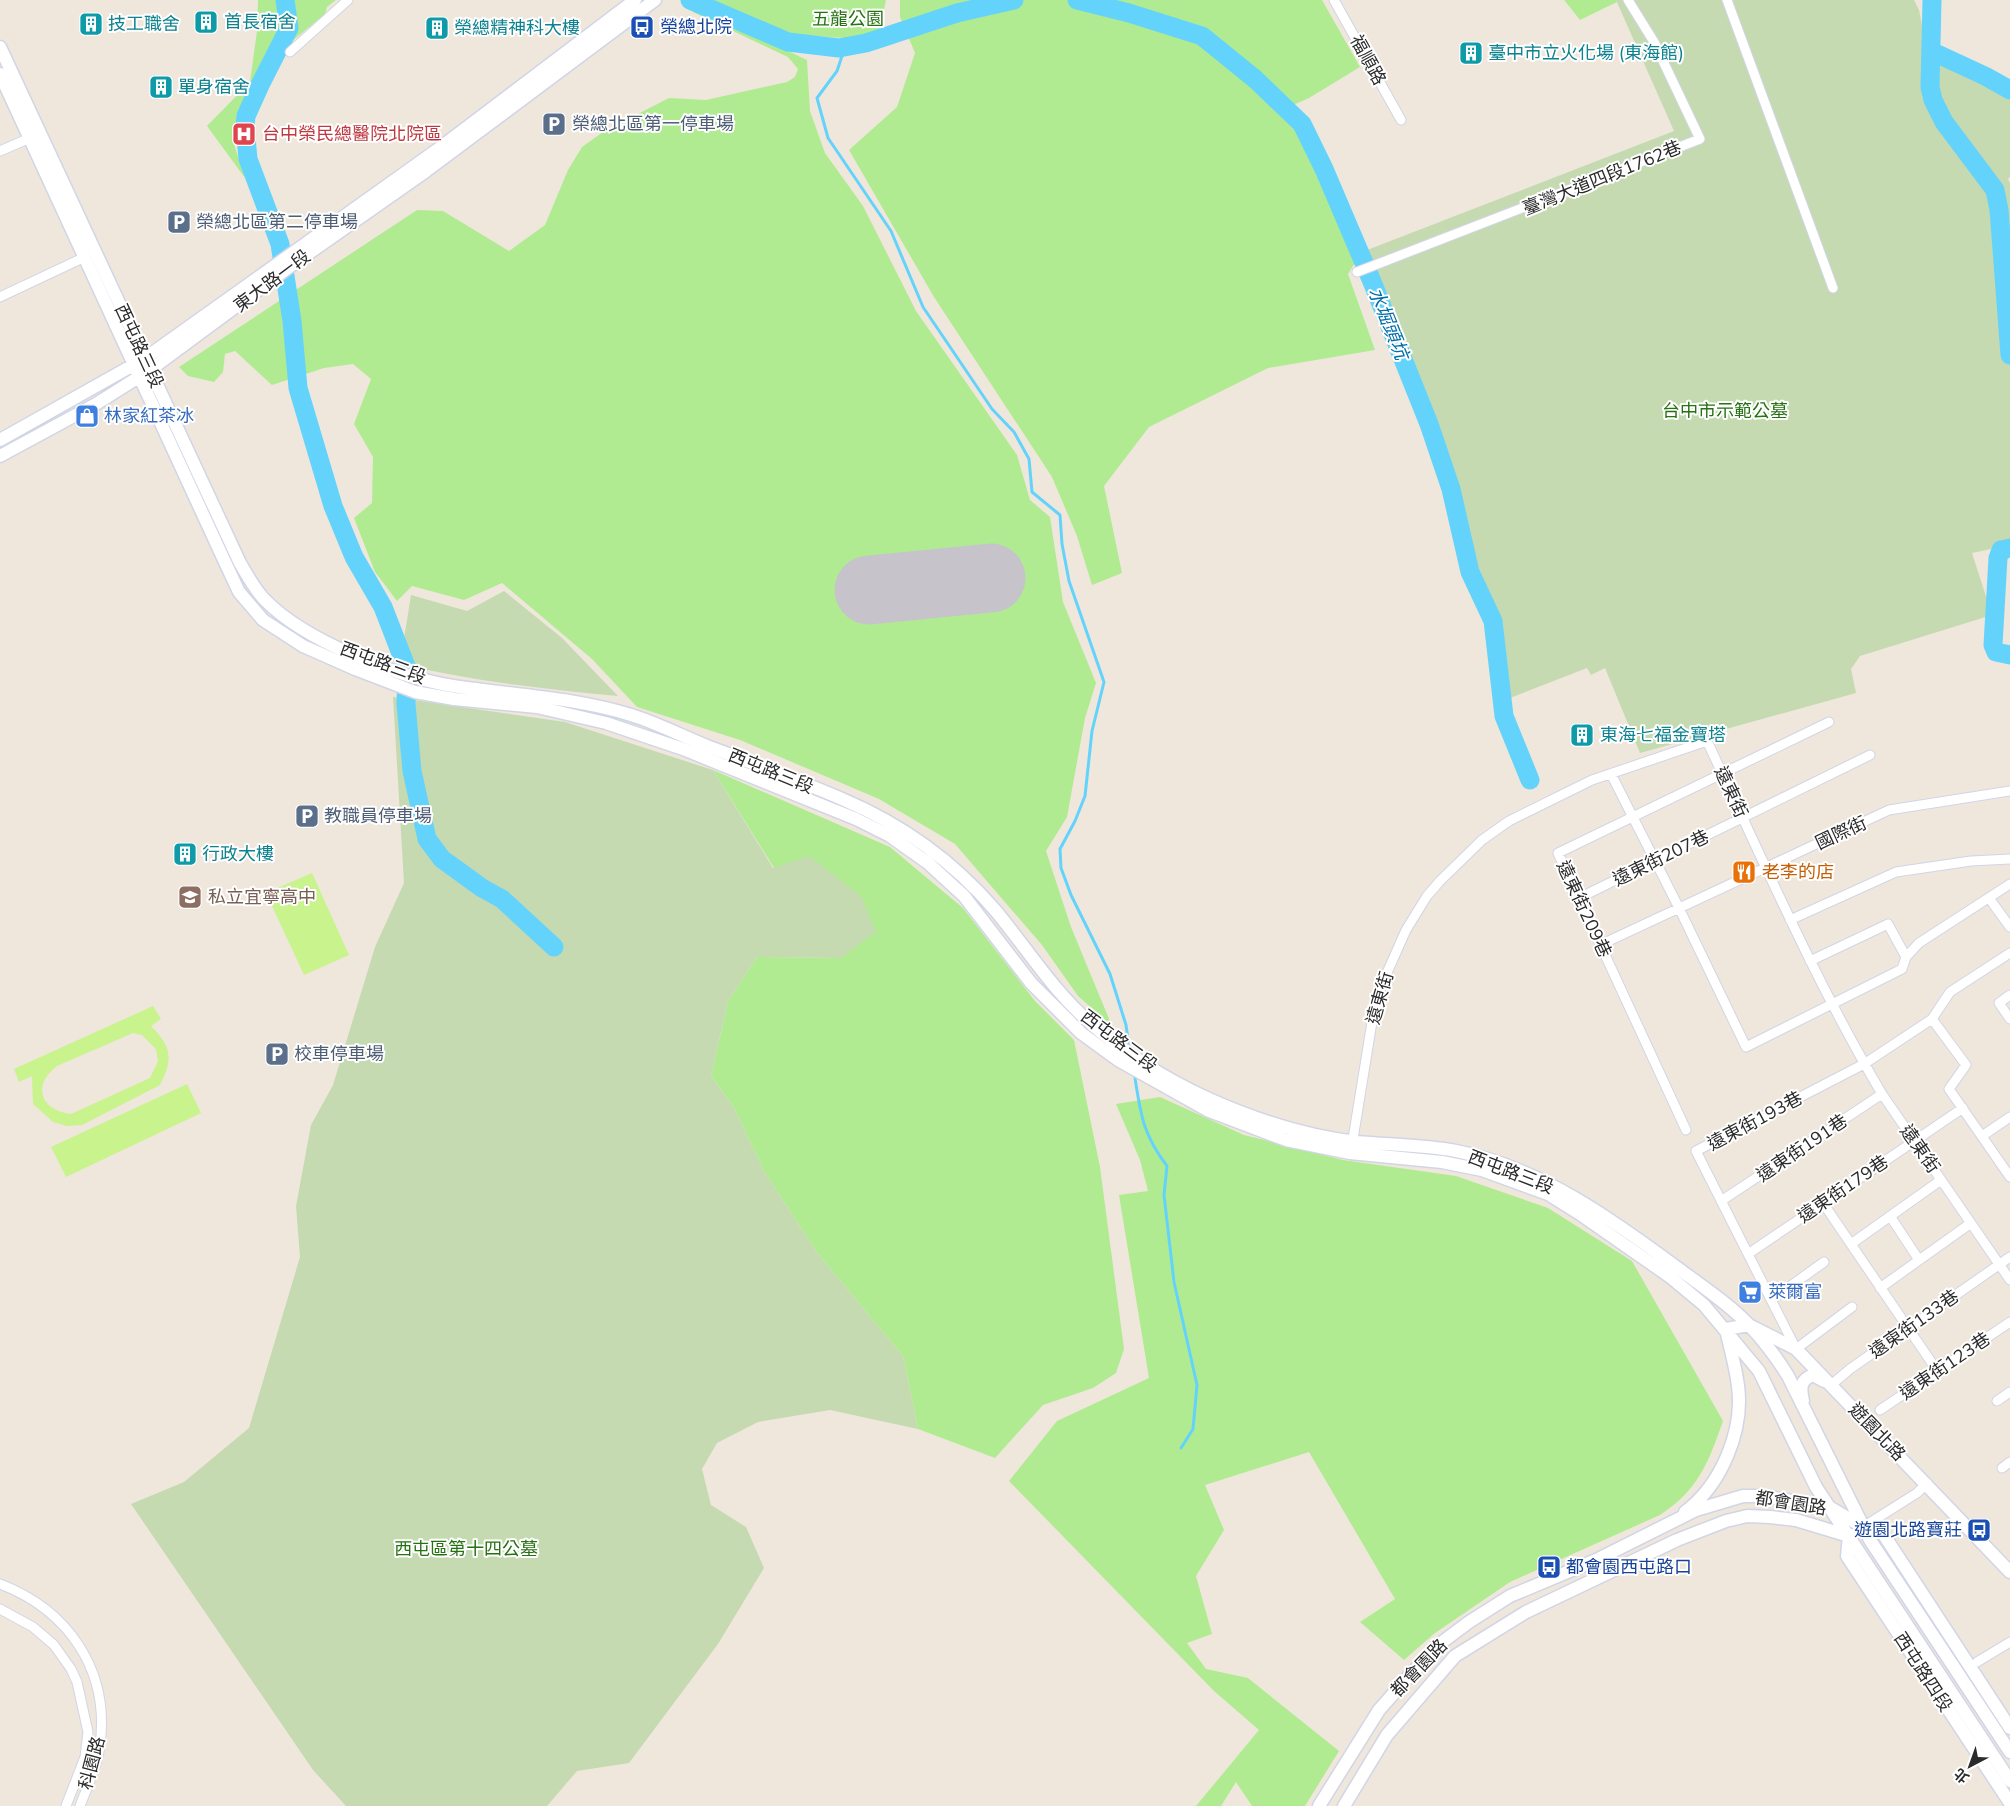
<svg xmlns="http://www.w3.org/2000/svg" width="2010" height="1806" font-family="'Nunito Sans','Noto Sans TC',sans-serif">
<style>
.green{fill:#b0eb92}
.cemetery{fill:#c5dab1}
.pitch{fill:#c8f38d;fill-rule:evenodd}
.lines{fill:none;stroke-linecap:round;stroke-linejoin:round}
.stream{stroke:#64d3fc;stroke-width:3}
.river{stroke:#64d3fc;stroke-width:19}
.runway{stroke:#c6c4ca;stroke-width:69}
.street-casing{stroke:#d1d5e6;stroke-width:11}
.secondary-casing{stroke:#d1d5e6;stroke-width:15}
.street{stroke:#fff;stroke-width:9}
.secondary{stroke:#fff;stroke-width:12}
.labels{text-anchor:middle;stroke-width:4;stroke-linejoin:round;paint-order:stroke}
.park-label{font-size:18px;fill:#267112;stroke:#fff}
.culture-label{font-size:18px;fill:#0d838f;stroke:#fff;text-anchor:start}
.transit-label{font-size:18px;fill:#164399;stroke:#fff;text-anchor:start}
.street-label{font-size:18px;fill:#2b2b2b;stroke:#fff}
.service-label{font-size:18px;fill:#4e5e75;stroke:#fff;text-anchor:start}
.health-label{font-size:18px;fill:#be3a42;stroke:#fff;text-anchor:start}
.shop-label{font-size:18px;fill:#366cbe;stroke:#fff;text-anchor:start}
.food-label{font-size:18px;fill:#c56008;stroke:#fff;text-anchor:start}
.education-label{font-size:18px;fill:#785e54;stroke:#fff;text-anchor:start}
.water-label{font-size:19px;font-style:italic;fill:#006faa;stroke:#fff}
</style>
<rect width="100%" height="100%" fill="#efe7dc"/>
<!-- green -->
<path class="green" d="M258 0H336L327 7 325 14 270 59 242 103 240 128 234 144 245 178 207 126 250 82 257 31Z
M706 0H886L880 30 858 39 802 35 792 37Z
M900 0H1322L1360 67 1309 98 1291 106 1309 129 1341 187 1362 252 1348 274 1375 350 1268 368 1149 427 1104 486 1122 573 1092 585 1077 536 1052 477 934 297 849 150 897 107 915 53 900 17Z
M1564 0H1616L1617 2 1580 20Z
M691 5 807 60 810 111 825 153 863 206 916 311 1017 455 1030 500 1050 517 1063 602 1096 683 1085 718 1067 817 1046 851 1071 927 1112 1026 1078 996 1042 945 955 844 879 799 740 740 637 707 592 659 502 583 464 600 412 586 397 601 375 572 354 518 372 503 373 457 354 424 371 379 353 364 324 368 272 385 235 351 225 354 223 372 214 382 188 376 179 367 417 210 443 211 509 251 545 225 568 170 582 147 603 132 669 98 706 100 787 82 795 77 798 69 788 57 693 12Z
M713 770 890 847 963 908 1035 1001 1074 1040 1100 1167 1124 1349 1116 1373 1093 1388 1043 1405 995 1458 918 1429 903 1356 818 1254 765 1173 733 1106 711 1076 728 1001 757 957 841 958 774 868Z
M1160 1097 1244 1135 1343 1160 1456 1176 1548 1208 1632 1261 1723 1421C1708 1464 1698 1490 1660 1515L1510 1582 1435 1633 1404 1660 1360 1622 1395 1599 1309 1452 1205 1485 1224 1530 1196 1576 1212 1634 1187 1643 1206 1669 1248 1678 1339 1751 1305 1806H1252L1236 1782 1221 1806H1196L1259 1730 1214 1691 1009 1481 1057 1421 1149 1378 1119 1195 1148 1191 1140 1160 1116 1104Z"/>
<!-- cemetery -->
<path class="cemetery" d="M1616 0H1914L1919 10 1926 46 1970 66 2010 93V177L2008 179 2010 183V545L1972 553 1992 615 1860 656 1851 669 1856 693 1640 753 1605 668 1591 675 1587 668 1505 700 1495 619 1473 570 1454 488 1432 423 1397 335 1373 284 1362 252 1674 131Z
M504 591 562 638 618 696C545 689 472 681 400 664L411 595 467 611Z
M393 697 565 722 713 770 773 868 809 856 861 896 876 932 841 958 757 957 728 1001 711 1076 733 1106 765 1173 818 1254 903 1356 918 1429 830 1410 758 1422 717 1443 702 1469 711 1505 746 1527 764 1568 718 1644 629 1763 577 1771 547 1806H346L313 1770 131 1504 184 1482 249 1428 300 1257 296 1206 311 1125 333 1085 375 947 404 883Z"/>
<!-- pitch -->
<path class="pitch" d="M312 873 349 955 304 975 266 893Z
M153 1006 161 1019 151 1026C172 1047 173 1059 160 1085L82 1125 67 1126 53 1122 33 1104 32 1076 19 1082 14 1069ZM133 1033 142 1035 156 1049 158 1061 150 1078 71 1114C41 1110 31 1086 57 1066Z
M187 1084 201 1113 66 1177 51 1147Z"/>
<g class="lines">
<!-- stream -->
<path class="stream" d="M845 47 837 71 817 98 828 138 891 231 923 307 992 409 1014 432 1029 459 1032 492 1060 515 1062 544 1069 581 1104 682 1092 731 1085 796 1075 821 1060 849 1061 868 1071 895 1110 974 1126 1025 1129 1046
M1135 1078C1141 1116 1143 1134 1167 1166L1164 1195 1174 1282 1197 1385 1193 1429 1181 1448"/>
<!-- river -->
<path class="river" d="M285 0 289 28 260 85 246 116 245 126 248 159 280 244 292 321 298 388 333 506 354 557 383 607 407 669 406 704 412 771 427 839 442 859 482 888 502 899 554 947
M690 0 788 42 839 48 866 43 957 13 1014 0
M1077 0 1129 13 1202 36 1255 79 1302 124 1324 169 1373 284 1429 424 1451 489 1470 572 1493 621 1504 716 1530 780
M1932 0 1930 87 1933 100 1944 122 1995 190 1999 210 2010 355
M1931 51 1985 76 2010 90
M2010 548 2001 550 1998 558 1993 645 1996 652 2010 655"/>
<!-- runway -->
<path class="runway" d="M869 590 991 578"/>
<!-- street casing -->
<g class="street-casing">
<path id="street" d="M1334 0 1401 120
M1727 0 1833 288
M290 52 348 0
M0 151 30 138
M1357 272 1700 139 1654 42 1628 0
M0 297 85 257
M1611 774 1679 908 1746 1047 1902 969 1906 957 1919 943 2010 884
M1579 898 1870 755
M1989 898 2010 927
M1790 920 1896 872 1971 861 2010 859
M1600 945 1889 810 2010 791
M1810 961 1888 924 1906 957
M2010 995 1999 1003 2010 1019
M1932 1019 1966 1065 1949 1089 2010 1177
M1686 1130 1558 853 1829 722
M1982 1136 2010 1117
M1352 1145 1372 1022 1382 984 1406 930 1427 896 1440 881 1482 840 1509 821 1592 780 1707 741C1763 860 1815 981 1882 1094L2010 1280
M1721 1201 1882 1094
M1823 1203 1938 1372
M1890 1216 1919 1260
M1851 1244 1941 1180
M1748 1254 1963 1108
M1880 1288 1971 1223
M1771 1300 1824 1262
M1852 1307 1796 1349 1696 1151 1864 1064 1932 1019 1950 992 2010 953
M1831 1385 1850 1369 2010 1257
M1997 1401 2010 1392
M1880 1410 2010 1322
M2002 1468 2010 1462
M1863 1527 1917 1493 1927 1483
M0 1584C68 1610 110 1670 100 1745 98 1765 87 1787 80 1806
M0 1609 33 1627 54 1645 71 1669 77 1682 88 1732 85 1757 66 1806
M1977 1662 2010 1642"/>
</g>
<!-- secondary casing -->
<g class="secondary-casing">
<path id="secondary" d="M0 47 240 563C247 575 255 590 265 600 305 641 397 677 453 686 512 695 574 697 631 715 657 723 682 736 707 746 752 763 798 780 842 799 901 824 953 861 995 910 1026 947 1051 988 1088 1021 1123 1052 1167 1080 1209 1099 1256 1120 1306 1136 1357 1142 1390 1145 1424 1145 1456 1151 1540 1167 1613 1220 1679 1269 1703 1287 1729 1304 1750 1326 1764 1341 1777 1358 1788 1376L1870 1540 2010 1752
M0 74 224 560 239 592 263 620 303 646 355 669 415 692 454 699 537 707 606 723 683 749 856 819 890 836 928 863 964 896 1031 983 1081 1033 1118 1060 1209 1111 1286 1140 1350 1153 1442 1162 1482 1170 1548 1194 1583 1216 1669 1276 1704 1305 1759 1371 1816 1487 2010 1781
M0 440 144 359 437 150 635 0
M0 456 96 404 150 370 292 265 426 171 655 0
M1726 1329 1749 1325 1796 1349 2010 1572
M1803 1401C1800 1388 1800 1380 1813 1375L1824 1381
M1685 1512C1721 1485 1744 1431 1738 1386 1736 1369 1731 1351 1727 1334
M1849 1536 1847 1556 2010 1803
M1319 1806 1379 1710 1409 1676 1437 1646 1469 1622 1510 1596 1596 1560 1696 1510 1743 1496H1763L1829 1507 1863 1527 1882 1532 2010 1728
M1344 1806 1387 1735 1455 1656 1526 1612 1677 1540 1726 1521 1747 1516 1770 1517 1796 1520 1849 1536 1851 1535"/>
</g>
<!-- street -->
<use href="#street" class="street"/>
<!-- secondary -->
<use href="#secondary" class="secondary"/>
</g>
<!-- icons -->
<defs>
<g id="building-square" transform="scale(1.25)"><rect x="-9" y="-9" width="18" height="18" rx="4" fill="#0f9aa8" stroke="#fff"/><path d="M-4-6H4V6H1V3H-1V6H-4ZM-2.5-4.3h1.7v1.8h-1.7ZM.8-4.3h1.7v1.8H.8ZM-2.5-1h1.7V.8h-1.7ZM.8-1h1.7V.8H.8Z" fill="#fff"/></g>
<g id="bus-square" transform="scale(1.25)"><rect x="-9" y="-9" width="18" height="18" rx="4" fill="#1a4fb4" stroke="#fff"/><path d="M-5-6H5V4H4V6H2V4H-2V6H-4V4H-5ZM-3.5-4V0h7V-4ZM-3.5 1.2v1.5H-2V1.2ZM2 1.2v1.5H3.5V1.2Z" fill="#fff"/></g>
<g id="parking-square" transform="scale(1.25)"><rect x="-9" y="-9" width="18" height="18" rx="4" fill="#5c6f8a" stroke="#fff"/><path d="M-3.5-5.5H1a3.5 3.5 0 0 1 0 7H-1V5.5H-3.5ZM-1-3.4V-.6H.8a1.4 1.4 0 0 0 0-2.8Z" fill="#fff"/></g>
<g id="hospital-square" transform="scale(1.25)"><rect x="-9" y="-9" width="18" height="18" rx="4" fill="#e0444e" stroke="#fff"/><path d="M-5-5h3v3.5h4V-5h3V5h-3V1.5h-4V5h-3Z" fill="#fff"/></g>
<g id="shop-square" transform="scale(1.25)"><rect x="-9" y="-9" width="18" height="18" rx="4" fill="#3f7fe0" stroke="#fff"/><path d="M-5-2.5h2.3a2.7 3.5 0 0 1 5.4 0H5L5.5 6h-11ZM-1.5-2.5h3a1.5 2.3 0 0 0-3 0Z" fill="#fff"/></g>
<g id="restaurant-square" transform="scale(1.25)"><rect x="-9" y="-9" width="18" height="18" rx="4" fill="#e8710a" stroke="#fff"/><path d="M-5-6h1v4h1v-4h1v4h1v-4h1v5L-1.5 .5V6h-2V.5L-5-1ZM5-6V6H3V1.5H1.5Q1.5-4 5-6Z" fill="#fff"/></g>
<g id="school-square" transform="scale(1.25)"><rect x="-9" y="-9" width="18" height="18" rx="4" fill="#8d6e63" stroke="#fff"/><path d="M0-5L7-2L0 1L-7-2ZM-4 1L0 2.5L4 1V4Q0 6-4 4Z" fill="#fff"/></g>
<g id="supermarket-square" transform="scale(1.25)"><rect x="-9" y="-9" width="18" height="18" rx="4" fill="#3f7fe0" stroke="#fff"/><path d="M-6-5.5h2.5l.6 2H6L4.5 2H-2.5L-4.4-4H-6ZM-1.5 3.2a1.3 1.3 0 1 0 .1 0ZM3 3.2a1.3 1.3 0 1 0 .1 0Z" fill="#fff"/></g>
</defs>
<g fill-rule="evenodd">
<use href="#building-square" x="206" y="22"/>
<use href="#building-square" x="91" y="24"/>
<use href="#bus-square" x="642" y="27"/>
<use href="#building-square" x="437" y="28"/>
<use href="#building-square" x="1471" y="53"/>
<use href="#building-square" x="161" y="87"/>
<use href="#parking-square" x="554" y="124"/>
<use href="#hospital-square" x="244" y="134"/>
<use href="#parking-square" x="179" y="222"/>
<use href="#shop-square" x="87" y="416"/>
<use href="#building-square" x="1582" y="735"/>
<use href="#parking-square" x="307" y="816"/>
<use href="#building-square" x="185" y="854"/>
<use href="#restaurant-square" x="1744" y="872"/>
<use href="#school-square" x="190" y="897"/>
<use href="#parking-square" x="277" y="1054"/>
<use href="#supermarket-square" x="1750" y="1292"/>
<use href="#bus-square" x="1979" y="1530"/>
<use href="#bus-square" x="1549" y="1567"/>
</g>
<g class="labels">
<!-- park labels -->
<g class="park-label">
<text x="848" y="25">五龍公園</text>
<text x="1725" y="417">台中市示範公墓</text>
<text x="466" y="1555">西屯區第十四公墓</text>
</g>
<!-- culture labels -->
<g class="culture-label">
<text x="224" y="28">首長宿舍</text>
<text x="108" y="30">技工職舍</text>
<text x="454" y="34">榮總精神科大樓</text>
<text x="1488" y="59">臺中市立火化場 (東海館)</text>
<text x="178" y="93">單身宿舍</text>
<text x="1600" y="741">東海七福金寶塔</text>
<text x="202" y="860">行政大樓</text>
</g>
<!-- transit labels -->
<g class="transit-label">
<text x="660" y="33">榮總北院</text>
<text x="1962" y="1536" text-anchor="end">遊園北路寶莊</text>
<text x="1566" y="1573">都會園西屯路口</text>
</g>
<!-- street labels -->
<g class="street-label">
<text transform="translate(1368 60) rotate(61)" y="6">福順路</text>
<text transform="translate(1602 178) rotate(-22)" y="6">臺灣大道四段1762巷</text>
<text transform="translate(272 281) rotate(-37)" y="6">東大路一段</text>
<text transform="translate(139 346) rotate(65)" y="6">西屯路三段</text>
<text transform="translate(383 663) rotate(20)" y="6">西屯路三段</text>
<text transform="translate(771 771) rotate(22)" y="6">西屯路三段</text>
<text transform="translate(1731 792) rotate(65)" y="6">遠東街</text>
<text transform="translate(1841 833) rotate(-25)" y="6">國際街</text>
<text transform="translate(1661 858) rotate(-26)" y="6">遠東街207巷</text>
<text transform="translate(1584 909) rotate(65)" y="6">遠東街209巷</text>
<text transform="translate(1380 998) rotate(-74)" y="6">遠東街</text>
<text transform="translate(1119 1041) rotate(37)" y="6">西屯路三段</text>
<text transform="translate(1755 1121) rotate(-28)" y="6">遠東街193巷</text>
<text transform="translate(1802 1148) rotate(-34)" y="6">遠東街191巷</text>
<text transform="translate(1920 1149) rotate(55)" y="6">遠東街</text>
<text transform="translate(1511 1172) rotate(21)" y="6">西屯路三段</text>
<text transform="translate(1843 1189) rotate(-34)" y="6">遠東街179巷</text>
<text transform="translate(1914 1324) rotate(-35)" y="6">遠東街133巷</text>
<text transform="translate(1945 1366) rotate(-34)" y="6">遠東街123巷</text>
<text transform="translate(1877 1432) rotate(46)" y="6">遊園北路</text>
<text transform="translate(1791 1503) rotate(9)" y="6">都會園路</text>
<text transform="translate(1419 1668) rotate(-46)" y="6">都會園路</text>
<text transform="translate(1923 1672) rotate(57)" y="6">西屯路四段</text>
<text transform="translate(92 1763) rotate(-75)" y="6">科園路</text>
</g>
<!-- service labels -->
<g class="service-label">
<text x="572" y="130">榮總北區第一停車場</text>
<text x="196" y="228">榮總北區第二停車場</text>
<text x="324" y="822">教職員停車場</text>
<text x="294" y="1060">校車停車場</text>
</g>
<!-- health labels -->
<g class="health-label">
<text x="262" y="140">台中榮民總醫院北院區</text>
</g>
<!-- shop labels -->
<g class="shop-label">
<text x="104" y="422">林家紅茶冰</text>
<text x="1768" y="1298">萊爾富</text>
</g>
<!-- food labels -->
<g class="food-label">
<text x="1762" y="878">老李的店</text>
</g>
<!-- education labels -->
<g class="education-label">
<text x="208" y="903">私立宜寧高中</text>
</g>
<!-- water labels -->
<g class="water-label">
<text transform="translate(1389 323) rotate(68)" y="7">水堀頭坑</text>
</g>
</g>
<!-- north arrow -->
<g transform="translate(1970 1766) rotate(221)" stroke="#ffffff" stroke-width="4" paint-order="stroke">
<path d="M0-4L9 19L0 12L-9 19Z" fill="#2b2b2b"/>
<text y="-8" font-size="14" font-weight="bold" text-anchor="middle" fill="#2b2b2b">北</text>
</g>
</svg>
